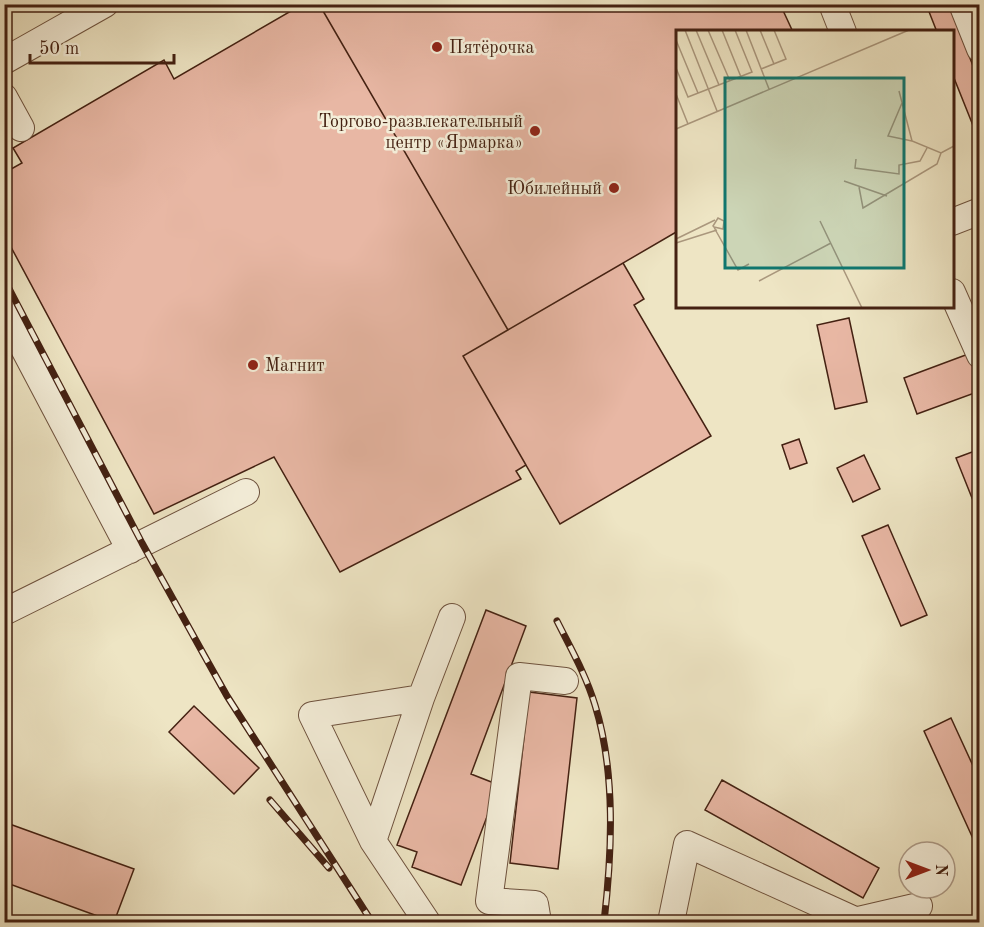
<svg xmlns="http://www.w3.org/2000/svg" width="984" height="927" font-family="'Old Standard TT',serif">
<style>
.building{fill:#e8b7a4;stroke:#442112;stroke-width:1.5}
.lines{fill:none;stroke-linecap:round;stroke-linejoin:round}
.minor-casing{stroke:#6e523e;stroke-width:28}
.minor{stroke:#f4eed9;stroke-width:26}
.rail-casing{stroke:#442112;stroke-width:7}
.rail{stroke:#f4eed9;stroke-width:4.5;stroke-dasharray:14;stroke-linecap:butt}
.poi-dot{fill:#8f2418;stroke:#f4eed9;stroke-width:2}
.labels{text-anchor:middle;stroke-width:5;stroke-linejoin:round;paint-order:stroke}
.poi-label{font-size:18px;fill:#442112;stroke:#f4eed9;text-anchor:start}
.inset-road{fill:none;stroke:#aa977d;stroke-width:1.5}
.view{fill:#0f766e;fill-opacity:0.15;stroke:#0f766e;stroke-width:3}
.inset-edge{fill:none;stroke:#442112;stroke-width:3}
</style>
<rect width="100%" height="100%" fill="#eee5c4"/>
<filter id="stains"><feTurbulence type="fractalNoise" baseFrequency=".00333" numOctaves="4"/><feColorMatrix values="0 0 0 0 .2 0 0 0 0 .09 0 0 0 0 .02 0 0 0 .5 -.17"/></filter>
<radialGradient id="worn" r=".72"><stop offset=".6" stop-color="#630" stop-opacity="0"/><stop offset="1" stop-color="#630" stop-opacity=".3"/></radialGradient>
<!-- building -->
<path class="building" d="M303 4H319L508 330 463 356 526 465 516 471 521 479 340 572 274 457 154 514 4 234V173L22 163 13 148 164 60 174 79Z
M319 4H780L793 32H678V231L508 330Z
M926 4H949L980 84V143L952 73V32H937Z
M623 263 644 299 634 305 711 436 560 524 463 356Z
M849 318 867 402 835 409 817 325Z
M971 353 980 376V391L917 414 904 378Z
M799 439 807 463 790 469 782 445Z
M980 449V518L956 458Z
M864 455 880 489 853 502 837 468Z
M888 525 927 615 901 626 862 536Z
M486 610 526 626 471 774 499 785 461 885 412 867 417 852 397 845Z
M529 692 577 698 558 869 510 863Z
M194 706 259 768 234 794 169 732Z
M951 718 980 781V854L924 731Z
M722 780 879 868 863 898 705 810Z
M4 822 134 869 114 922 4 882Z"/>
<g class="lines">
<!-- minor casing -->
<g class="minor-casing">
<path id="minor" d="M832 4 843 32
M962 4 980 49
M4 61 105 4
M4 97 21 128
M952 222 980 211
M952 292 980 355
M4 311 130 550
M4 612 246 492
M421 698 312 715 373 841 427 922
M373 841 421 698 452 617
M538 922 535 904 489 901 519 676 565 681
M671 922 687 844 857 921
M850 922 919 906"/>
</g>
<!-- minor -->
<use href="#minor" class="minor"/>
<!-- rail casing -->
<g class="rail-casing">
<path id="rail" d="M4 279 142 543 204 655 227 696 372 922
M557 621C571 649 586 675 595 705 616 773 612 853 604 922
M270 800 329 868"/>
</g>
<!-- rail -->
<use href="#rail" class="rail"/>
</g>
<!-- markers -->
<g class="poi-dot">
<circle cx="437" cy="47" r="6"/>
<circle cx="535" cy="131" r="6"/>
<circle cx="614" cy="188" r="6"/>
<circle cx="253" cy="365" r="6"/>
</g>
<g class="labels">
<!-- poi labels -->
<g class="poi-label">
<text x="449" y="53">Пятёрочка</text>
<text x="523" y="127" text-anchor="end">Торгово-развлекательный<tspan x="523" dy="21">центр «Ярмарка»</tspan></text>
<text x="602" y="194" text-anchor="end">Юбилейный</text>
<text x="265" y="371">Магнит</text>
</g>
</g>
<!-- overview -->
<g transform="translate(676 30)">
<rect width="278" height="278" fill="#eee5c4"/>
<path class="inset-road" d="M9 0 41 81M20 0 43 55M32 0 54 51M46 0 65 47M70 0 93 59M84 0 98 34M0 10 22 63M0 38 12 67 76 42 59 0M85 39 110 29 98 0M223 61 236 111 265 123 278 116M0 64 12 94M226 73 212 106 236 111M0 99 233 0M180 129 179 138 223 144V135L244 131 251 118M168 151 211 166M183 157 187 178 261 134 265 123M144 191 186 278M38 197 47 199 48 191 42 188 37 196 38 197 40 201 62 240 73 234M0 209 39 190M0 213 41 200M83 251 155 213"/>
<path class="view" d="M49 48H228V238H49Z"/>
<rect width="278" height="278" class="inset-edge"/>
</g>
<!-- margin -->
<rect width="984" height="927" fill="none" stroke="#eee5c4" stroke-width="24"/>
<rect x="6" y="6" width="972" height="915" fill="none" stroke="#442112" stroke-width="3"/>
<rect x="12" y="12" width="960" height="903" fill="none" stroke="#442112" stroke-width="1.5"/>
<!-- north arrow -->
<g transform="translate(927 870) rotate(90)"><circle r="28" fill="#f4eed9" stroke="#ae9c89" stroke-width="1.5"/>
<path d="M0-4.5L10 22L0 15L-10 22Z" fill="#8f2418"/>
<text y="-9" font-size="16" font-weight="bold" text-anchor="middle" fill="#442112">N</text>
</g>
<!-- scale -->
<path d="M30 54v9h144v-9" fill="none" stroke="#442112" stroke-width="3"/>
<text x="39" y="54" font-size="18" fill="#442112" stroke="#f4eed9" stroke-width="4.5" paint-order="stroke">50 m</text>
<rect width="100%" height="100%" filter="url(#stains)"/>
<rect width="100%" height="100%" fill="url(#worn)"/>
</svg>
